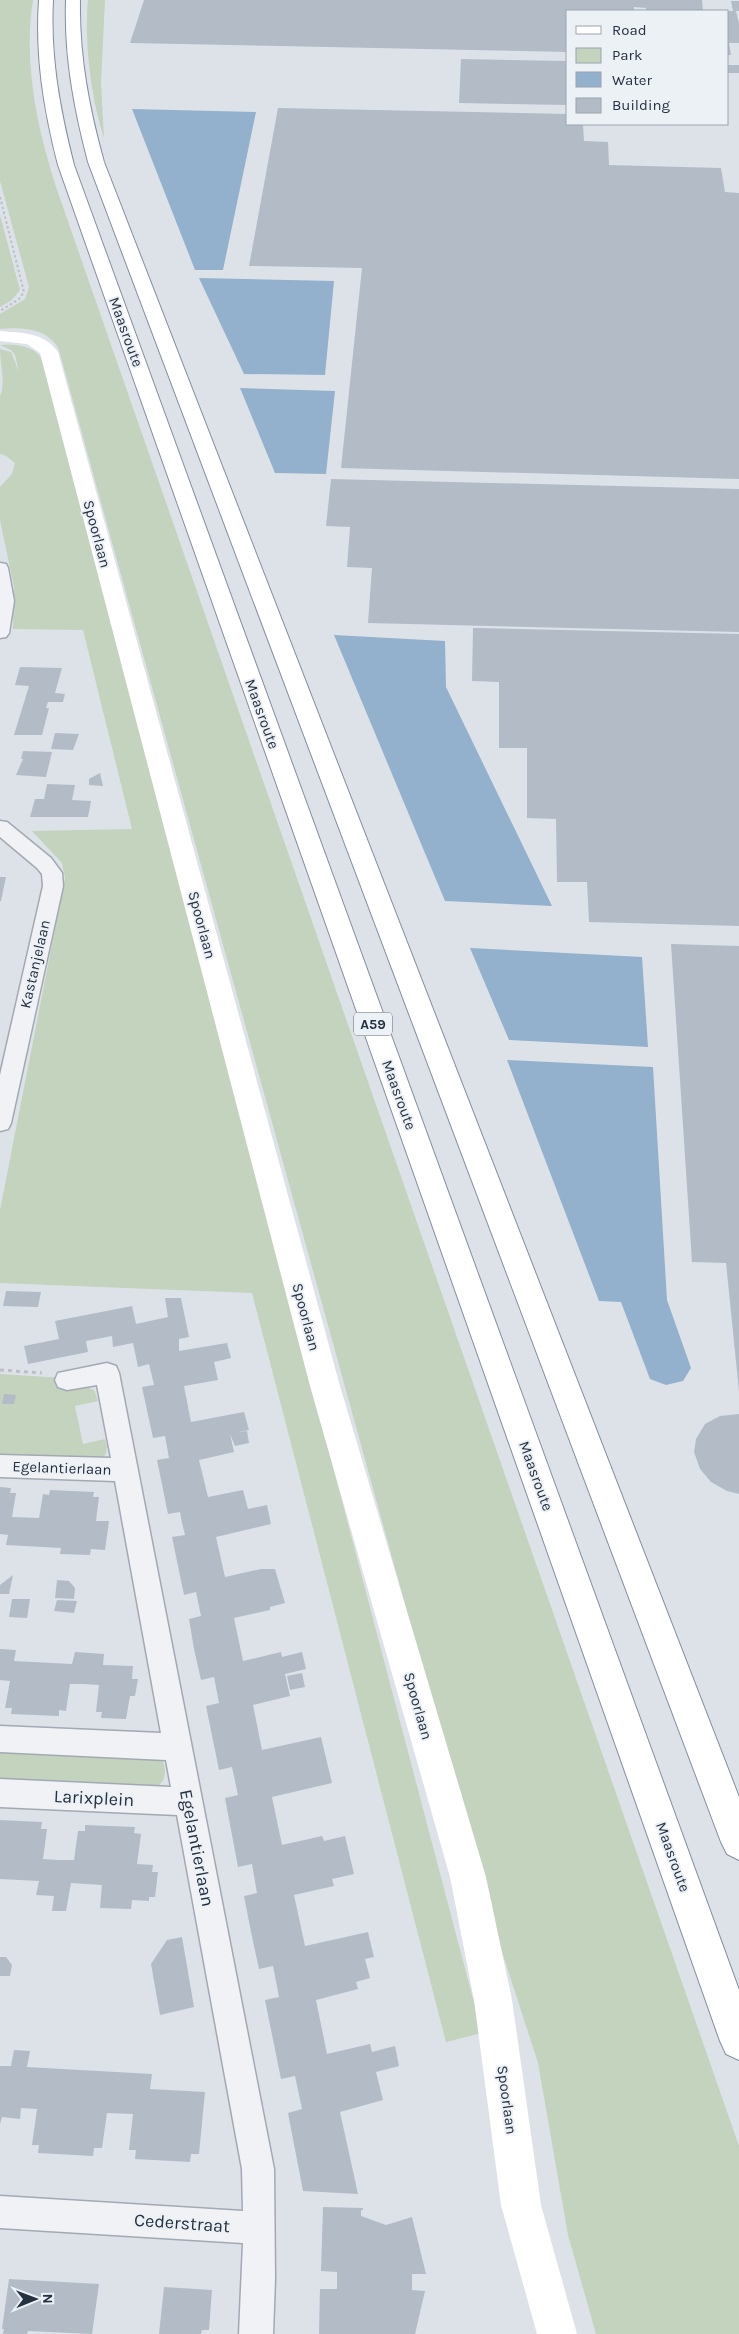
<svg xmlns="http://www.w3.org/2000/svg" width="739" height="2334" font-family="Karla,sans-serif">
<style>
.green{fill:#c3d3bd}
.water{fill:#93b1cd}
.building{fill:#b3bbc6}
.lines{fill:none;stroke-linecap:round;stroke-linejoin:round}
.minor-casing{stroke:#a2a9b3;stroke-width:3}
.motorway-casing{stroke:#828fa1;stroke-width:2}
.path-far1{stroke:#bbc0c7;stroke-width:2;stroke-dasharray:2.5 2.5;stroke-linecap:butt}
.path{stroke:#bbc0c7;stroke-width:3;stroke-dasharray:4 4;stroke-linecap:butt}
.minor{fill:#f0f2f6;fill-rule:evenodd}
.secondary{fill:#fff;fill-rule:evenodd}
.motorway{fill:#fff;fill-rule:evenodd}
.labels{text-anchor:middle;stroke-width:4;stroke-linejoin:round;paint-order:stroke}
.shield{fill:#ecf1f6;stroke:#616a77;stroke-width:1}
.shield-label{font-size:14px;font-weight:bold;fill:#253041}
.street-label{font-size:15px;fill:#253041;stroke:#ecf1f6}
.near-street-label{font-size:18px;fill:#253041;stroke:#ecf1f6}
</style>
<rect width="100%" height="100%" fill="#dde2e9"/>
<!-- green -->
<path class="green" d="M0 0H33C23 64 37 126 56 187L739 2146V2334H596L568 2235 538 2063 494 1927 59 350C49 328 21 327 0 329V314L25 299 29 287 0 181Z
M88 0H105L101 83 104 138C91 98 84 42 88 0Z
M0 215 20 290 12 300 0 307Z
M0 345C15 344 31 345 41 357L482 2033 446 2042 252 1293 0 1283V1210L65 878 62 863 32 831 132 829 83 630 13 629 14 587 0 520V487L12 474 15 463 6 456 0 454V396C6 385 0 363 0 349L11 352 19 372 15 355 11 350Z
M0 1374 64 1378 94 1390 98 1401 75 1406 83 1444 105 1439C107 1447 108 1453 102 1459L0 1457Z
M0 1749 158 1759 163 1762C167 1773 165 1781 156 1788L0 1782Z"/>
<!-- water -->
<path class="water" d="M132 109 256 112 223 270H195Z
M199 278 334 281 325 375 244 374Z
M240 388 335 391 326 474 275 473Z
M334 635 445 641 446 687 552 906 445 901Z
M470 948 642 957 648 1047 509 1040Z
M507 1060 653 1067 667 1300 691 1368 683 1381 666 1385 650 1379 621 1302 599 1301Z"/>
<!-- building -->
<path class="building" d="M144 0H702L703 11H646V8L634 7V11H568V52L130 43Z
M731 1H739V11H736L739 23V43H729L731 55H728V11H733Z
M461 59 568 61V105L459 103Z
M728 65H739V73H728Z
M278 108 568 114V124H583L584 141 608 142 609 165 721 168 725 192 739 193V479L341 468 362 268 249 266Z
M331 479 739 489V632L368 623 372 568 347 567 350 527 326 526Z
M473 628 739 634V926L589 922 587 882H557L556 819 527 818V748H499V682L472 681Z
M20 667 62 668 55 693 65 694 63 702H48L46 708H49L42 735H14L29 686 15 685Z
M55 733 79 734 73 750 51 749Z
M23 751 52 752 46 777 16 775 23 759H21Z
M100 773 103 786 89 785V779Z
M47 784 75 785 72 800 91 801 88 817H30L35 799H44Z
M0 877H6L1 901H0Z
M671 944 739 946V1391L726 1263 692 1262Z
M6 1291 41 1292 38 1307 3 1306Z
M165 1298H181L189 1337 179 1339V1351L227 1343 231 1358 214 1362 218 1380 184 1386 191 1422 244 1412 249 1430 237 1432 247 1431 249 1443 235 1446 230 1434 234 1452 199 1460 208 1497 243 1490 248 1509 267 1505 271 1524 216 1537 225 1577 261 1569H275L285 1603 270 1607V1610L234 1618 243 1661 281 1652 282 1657 302 1652 306 1669 285 1674 290 1696 253 1705 262 1750 321 1737 332 1783 272 1797 282 1845 322 1836 324 1841 345 1836 354 1874 332 1879 334 1886 294 1895 305 1946 368 1932 374 1957 365 1959 370 1978 356 1982 358 1989 316 2000 327 2054 370 2044 372 2052 395 2046 399 2066 376 2072 383 2100 340 2112 358 2194 303 2191 288 2113 302 2109 295 2076 281 2079 265 2000 279 1997 273 1966 259 1969 251 1932 244 1896 257 1893 252 1864 238 1867 225 1798 238 1795 232 1767 219 1770 206 1706 219 1703 214 1677 201 1680 194 1649 189 1619 201 1616 196 1592 184 1595 172 1537 185 1535 182 1523 180 1512 168 1514 157 1460 169 1458 165 1436 153 1438 142 1387 154 1385 149 1364 138 1367 133 1343 113 1347 112 1336 86 1341 88 1352 28 1364 24 1346 59 1339 55 1321 132 1306 136 1324 168 1317Z
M4 1394 16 1395 14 1404H2Z
M739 1414V1494L727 1491 711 1482 700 1469 694 1452 696 1439 705 1424 720 1416Z
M0 1487 11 1488 10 1493H16L12 1517 39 1518 43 1494 49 1495 50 1490 94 1492 93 1497H99L96 1521H109L105 1550 91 1549 90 1555 60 1554 61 1548 6 1545 8 1535 0 1534Z
M13 1575 9 1594H0V1585Z
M57 1580 69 1581 75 1588 74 1599 55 1598Z
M12 1599H30L27 1618 9 1617Z
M57 1600 77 1601 74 1613 54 1611Z
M0 1649 16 1650 14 1661 72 1664 75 1652 104 1654 103 1665 133 1666 132 1679H138L135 1696H130L126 1719 101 1718 102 1712H96L99 1685 84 1684H70L66 1711 59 1710V1716L11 1714 12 1708H5L10 1681 0 1680Z
M302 1673 305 1687 290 1690 287 1676Z
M0 1820 42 1822 41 1829H47L43 1859 58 1860H74L78 1831H85V1825L135 1827 134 1833 141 1834 137 1864 153 1865 152 1872H158L155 1897H149V1901L132 1900 131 1909 100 1908 102 1885 71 1883 66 1911H52L54 1896 36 1895 39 1881 0 1879Z
M182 1937 194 2007 160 2015 151 1964 167 1940Z
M0 1957H6L12 1965 10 1976H0Z
M14 2050 30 2051 27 2067 152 2074 150 2089 205 2092 199 2154H191L190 2162 135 2159 136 2150H129L133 2114 107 2113 102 2148H94L93 2156 38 2153 39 2145H32L37 2109 21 2108 20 2119 2 2117 0 2124V2066H11Z
M323 2207 363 2208V2210H361V2216L386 2225 412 2217 426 2274H412V2290L425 2291 415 2334H319L320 2289H337V2272L321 2271Z
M9 2279 99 2284 92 2334 28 2331 27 2334H3L4 2329H2Z
M164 2287 212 2290 209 2330H202L201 2334H159Z"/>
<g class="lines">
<!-- minor casing -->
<g class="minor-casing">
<path id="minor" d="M0 563 6 564 8 568 14 601 9 633 6 637 0 638Z
M0 821 7 822 51 858 62 873 63 886 11 1123 8 1129 0 1131V1075L43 886 42 874 37 868 0 837Z
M107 1363 116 1366 119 1373 274 2169 275 2279 273 2334H239L243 2243 0 2228V2196L243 2211 242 2169 177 1815 0 1807V1779L171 1787 166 1760 0 1752V1726L161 1733 115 1481 0 1477V1455L111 1458 97 1385 67 1390 58 1387 55 1380 58 1373Z"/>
</g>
<!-- motorway casing -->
<g class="motorway-casing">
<path id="motorway" d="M39 0H53C50 57 60 110 74 165L739 1990V2060L726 2054 720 2041 58 165C44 110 35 57 39 0Z
M66 0H80C79 56 89 108 104 162L739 1797V1860L727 1854 721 1842 88 162C74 108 64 56 66 0Z"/>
</g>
<!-- path-far1 -->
<path class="path-far1" d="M0 197 24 292 19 299 0 311"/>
<!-- path -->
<path class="path" d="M0 1370 42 1373"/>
<!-- minor -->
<use href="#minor" class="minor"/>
<!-- secondary -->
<path class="secondary" d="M0 331C22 333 44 332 58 352L340 1386 486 1877 512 2000 541 2205 577 2334H537L501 2205 474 2000 450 1877 310 1386 40 353 27 344 0 341Z"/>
<!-- motorway -->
<use href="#motorway" class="motorway"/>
</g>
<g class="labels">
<!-- shield labels -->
<rect class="shield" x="354" y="1012.5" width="38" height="23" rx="4"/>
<g class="shield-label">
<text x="373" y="1029">A59</text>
</g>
<!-- street labels -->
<g class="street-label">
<text transform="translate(126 332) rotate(70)" y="5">Maasroute</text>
<text transform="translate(97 534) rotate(75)" y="5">Spoorlaan</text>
<text transform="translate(262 714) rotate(70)" y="5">Maasroute</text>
<text transform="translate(202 925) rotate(75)" y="5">Spoorlaan</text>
<text transform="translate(35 964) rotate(-77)" y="5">Kastanjelaan</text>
<text transform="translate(399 1095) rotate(70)" y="5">Maasroute</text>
<text transform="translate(306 1317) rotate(75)" y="5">Spoorlaan</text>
<text transform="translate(62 1468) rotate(2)" y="5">Egelantierlaan</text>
<text transform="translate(536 1476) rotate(70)" y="5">Maasroute</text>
<text transform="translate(418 1706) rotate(74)" y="5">Spoorlaan</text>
<text transform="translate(673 1857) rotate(70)" y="5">Maasroute</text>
<text transform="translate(507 2100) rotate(82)" y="5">Spoorlaan</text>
</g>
<!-- near-street labels -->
<g class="near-street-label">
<text transform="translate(94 1798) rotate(3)" y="6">Larixplein</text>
<text transform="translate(197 1848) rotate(79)" y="6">Egelantierlaan</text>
<text transform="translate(182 2223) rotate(4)" y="6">Cederstraat</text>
</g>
</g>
<!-- legend -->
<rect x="566" y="10" width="162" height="115" fill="#ecf1f6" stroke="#9ca4ae"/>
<rect x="576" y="26" width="25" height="8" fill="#ffffff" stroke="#9ca4ae"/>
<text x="612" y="35" font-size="15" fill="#253041">Road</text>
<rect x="576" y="48" width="25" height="15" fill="#c3d3bd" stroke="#9ca4ae"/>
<text x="612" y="60" font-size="15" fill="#253041">Park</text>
<rect x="576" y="72" width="25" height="15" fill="#93b1cd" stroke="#9ca4ae"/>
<text x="612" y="85" font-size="15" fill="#253041">Water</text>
<rect x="576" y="98" width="25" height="15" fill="#b3bbc6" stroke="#9ca4ae"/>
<text x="612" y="110" font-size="15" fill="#253041">Building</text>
<!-- north arrow -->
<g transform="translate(35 2299) rotate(89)" stroke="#ecf1f6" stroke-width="4" paint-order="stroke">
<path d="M0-4L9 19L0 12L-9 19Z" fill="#253041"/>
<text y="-8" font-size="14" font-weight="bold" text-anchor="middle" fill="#253041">N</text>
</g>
</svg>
